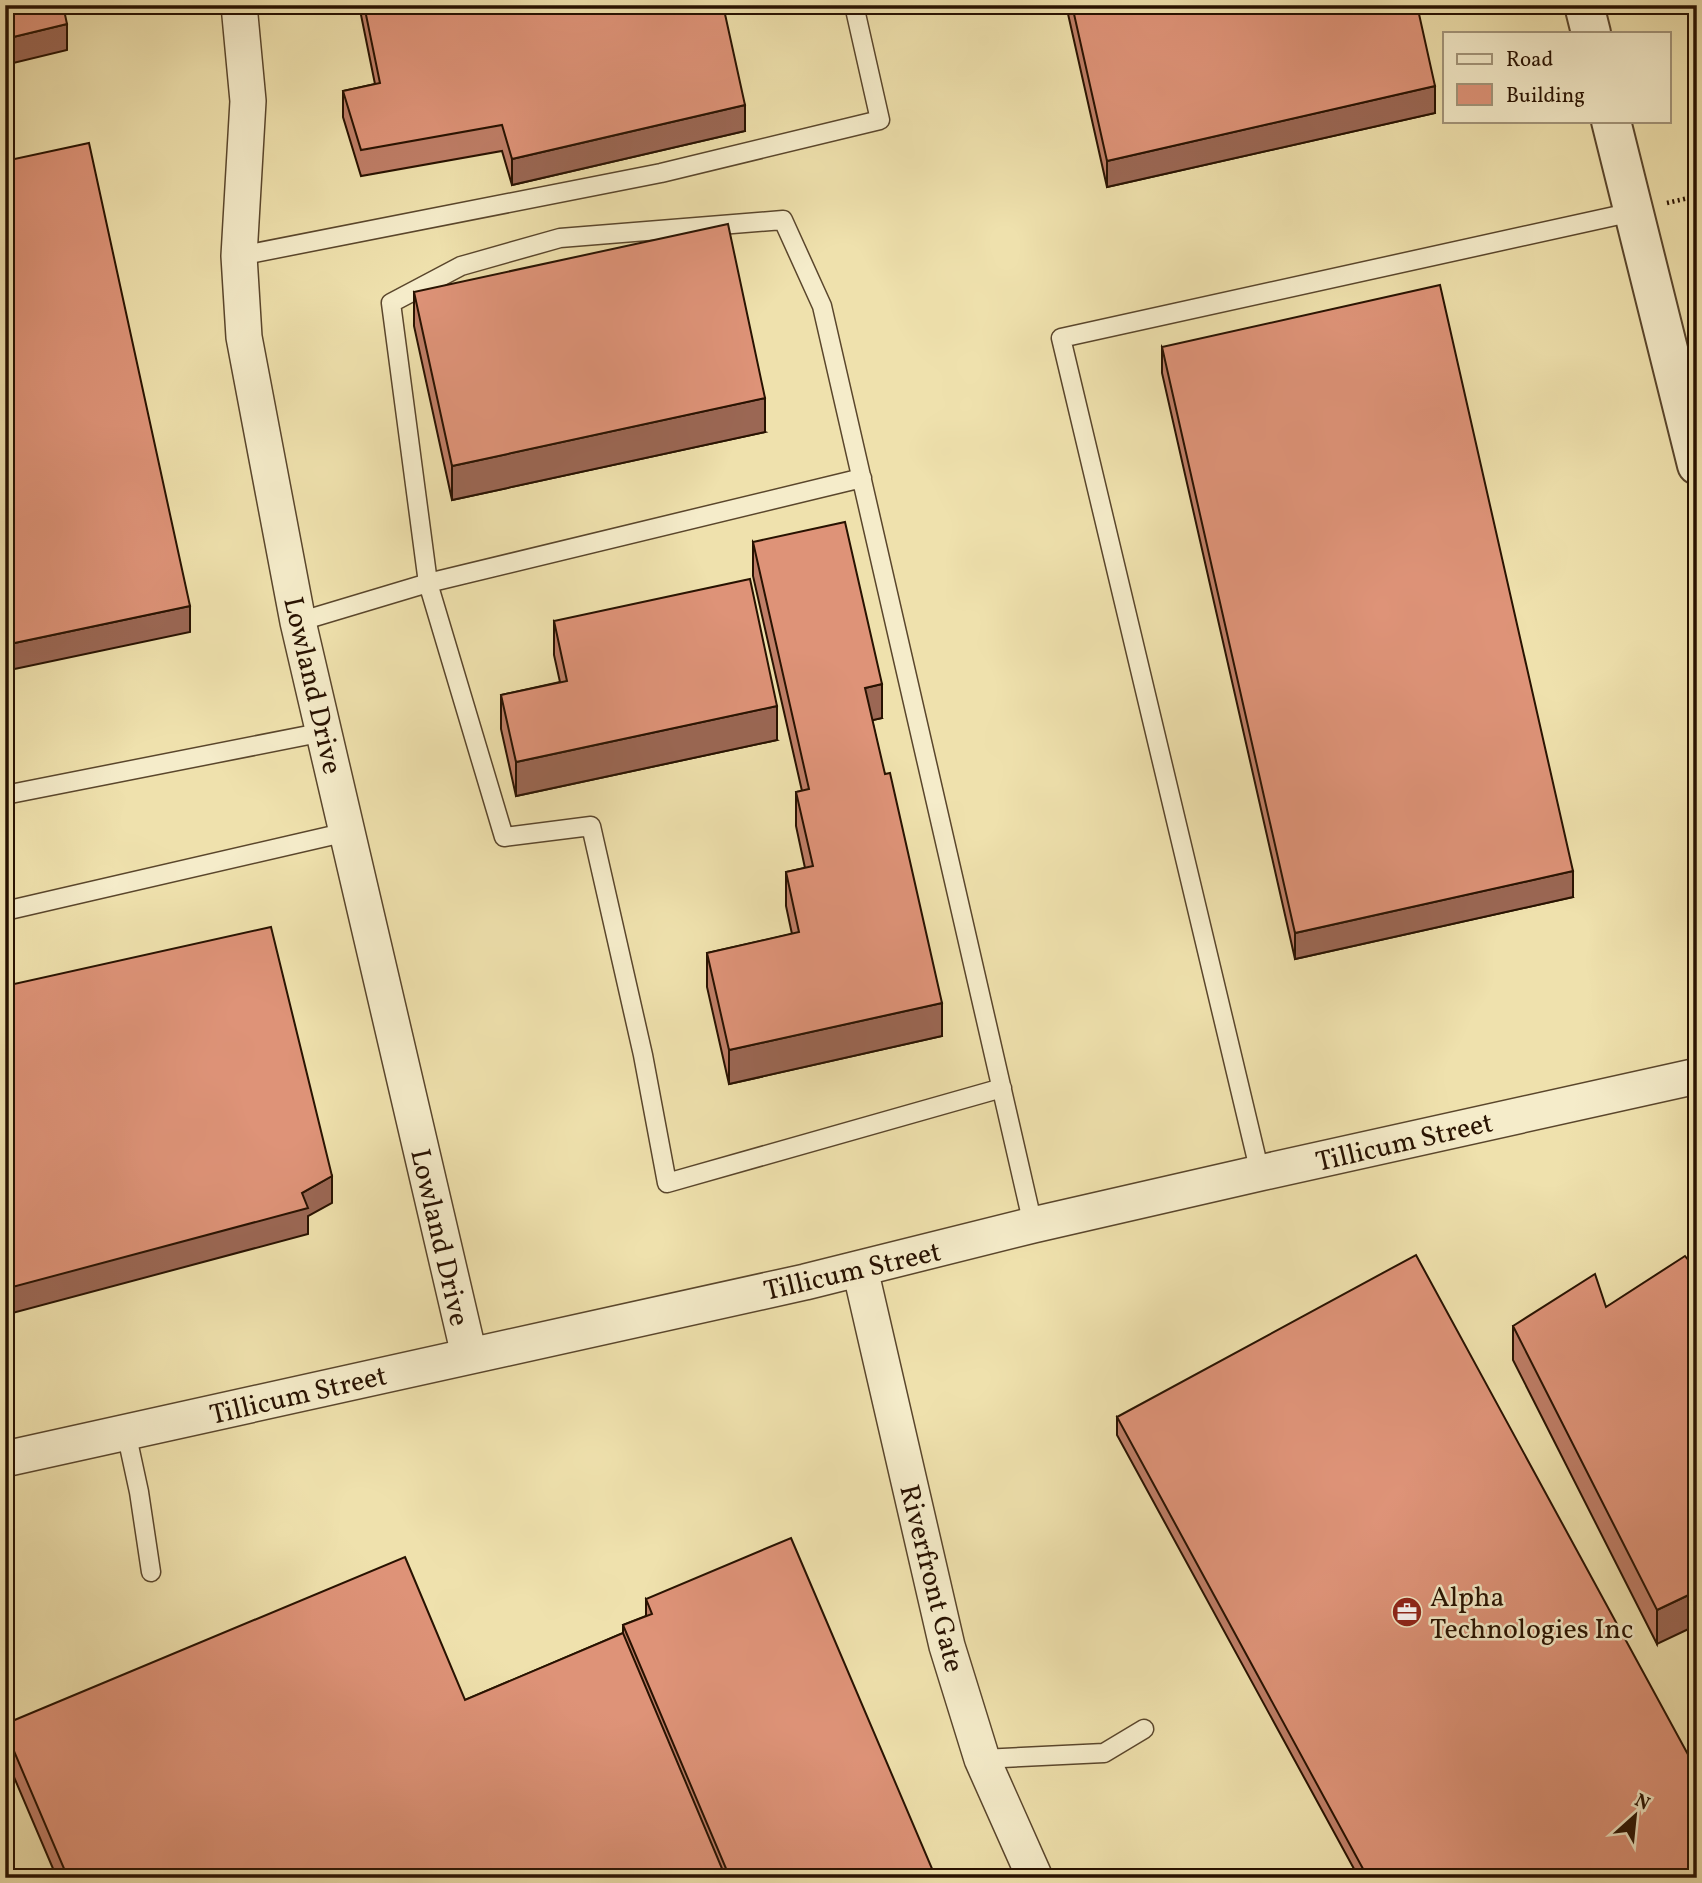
<svg xmlns="http://www.w3.org/2000/svg" width="1702" height="1883" font-family="Vollkorn,serif">
<style>
.lines{fill:none;stroke-linecap:round;stroke-linejoin:round}
.service-casing{stroke:#5a462c;stroke-width:21}
.minor-casing{stroke:#5a462c;stroke-width:38}
.tertiary-casing{stroke:#5a462c;stroke-width:42}
.path{stroke:#281201;stroke-width:4.5;stroke-dasharray:2 3.5;stroke-linecap:butt}
.service{stroke:#f5ecca;stroke-width:18}
.minor{stroke:#f5ecca;stroke-width:35}
.tertiary{stroke:#f5ecca;stroke-width:38}
.wall{fill:#bf7e67;stroke:#281201;stroke-width:2}
.shaded-wall{fill:#9b6754;stroke:#281201;stroke-width:2}
.building{fill:#de9378;stroke:#281201;stroke-width:2}
.labels{text-anchor:middle;stroke-width:5;stroke-linejoin:round;paint-order:stroke}
.street-label{font-size:28px;fill:#281201;stroke:#f5ecca}
.poi-label{font-size:28px;fill:#281201;stroke:#f5ecca;text-anchor:start}
</style>
<rect width="100%" height="100%" fill="#efe1ad"/>
<filter id="stains"><feTurbulence type="fractalNoise" baseFrequency=".00286" numOctaves="4"/><feColorMatrix values="0 0 0 0 .2 0 0 0 0 .09 0 0 0 0 .02 0 0 0 .5 -.17"/></filter>
<radialGradient id="worn" r=".72"><stop offset=".6" stop-color="#630" stop-opacity="0"/><stop offset="1" stop-color="#630" stop-opacity=".3"/></radialGradient>
<g class="lines">
<!-- service casing -->
<g class="service-casing">
<path id="service" d="M239 256 661 173 880 120 854 5
M862 478 428 583 504 837 591 826 643 1055 667 1183 1002 1088
M298 622 428 583 391 303 461 266 560 238 783 220 822 306 1033 1225
M5 795 324 732
M5 911 347 832
M1260 1173 1061 338 1633 212
M126 1432 139 1492 151 1572
M982 1759 1104 1753 1144 1729"/>
</g>
<!-- minor casing -->
<g class="minor-casing">
<path id="minor" d="M239 5 248 101 239 256 244 337 298 622 469 1355
M860 1269 947 1646 982 1759 1035 1878
M5 1459 805 1282 1033 1225 1260 1173 1697 1076"/>
</g>
<!-- tertiary casing -->
<g class="tertiary-casing">
<path id="tertiary" d="M1584 5 1591 33
M1611 121 1697 465"/>
</g>
<!-- path -->
<path class="path" d="M1667 203 1697 196"/>
<!-- service -->
<use href="#service" class="service"/>
<!-- minor -->
<use href="#minor" class="minor"/>
<!-- tertiary -->
<use href="#tertiary" class="tertiary"/>
</g>
<!-- wall -->
<path class="wall" d="M359 5H723L745 131 512 185 502 151 361 176 343 117V91L375 84Z
M1066 5H1417L1435 113 1107 187Z
M414 292 765 432 452 500 414 326Z
M1162 347 1573 897 1295 959 1162 373Z
M753 542 882 718 872 720 942 1036 729 1084 707 987V953L792 934 786 906V872L805 868 796 826V792L802 791 753 576Z
M554 621 777 740 516 796 501 729V695L560 682 554 655Z
M1697 1271 1657 1644 1513 1360V1326L1606 1307Z
M1117 1417 1697 1878H1359L1117 1435Z
M646 1599 936 1878H57L5 1756V1724L465 1700 623 1633V1625L646 1616Z"/>
<!-- shaded-wall -->
<path class="shaded-wall" d="M67 24V50L5 65V39Z
M1435 86V113L1107 187V161Z
M745 105V131L512 185V159Z
M765 398V432L452 500V466Z
M190 606V632L5 671V645Z
M882 684V718L865 722V688Z
M777 706V740L516 796V762Z
M1573 871V897L1295 959V933Z
M942 1003V1036L729 1084V1050Z
M332 1176V1203L308 1216V1234L5 1315V1289L302 1193Z
M1697 1591V1625L1657 1644V1610Z"/>
<!-- building -->
<path class="building" d="M5 5H63L67 24 5 39Z
M364 5H723L745 105 512 159 502 125 361 150 343 91 380 83Z
M1072 5H1417L1435 86 1107 161Z
M89 143 190 606 5 645V161Z
M728 224 765 398 452 466 414 292Z
M1440 285 1573 871 1295 933 1162 347Z
M845 522 882 684 865 688 885 774 890 773 942 1003 729 1050 707 953 799 932 786 872 813 866 796 792 809 789 753 542Z
M750 579 777 706 516 762 501 695 567 681 554 621Z
M271 927 332 1176 302 1193 308 1208 5 1289V986Z
M1416 1255 1697 1771V1878H1368L1117 1417Z
M1685 1256 1697 1271V1591L1657 1610 1513 1326 1595 1274 1606 1307Z
M791 1538 936 1878H730L623 1625 652 1614 646 1599Z
M405 1557 465 1700 623 1633 726 1878H68L5 1730V1724Z"/>
<!-- icons -->
<defs>
<g id="office-disc" transform="scale(1.575)"><circle r="9.5" fill="#8f2418" stroke="#f5ecca"/><path d="M-6-3h4V-5.5h4V-3h4V5H-6ZM-1-4.5V-3h2v-1.5ZM-6 0V1H6V0Z" fill="#fff"/></g>
</defs>
<g fill-rule="evenodd">
<use href="#office-disc" x="1407" y="1612"/>
</g>
<g class="labels">
<!-- street labels -->
<g class="street-label">
<text transform="translate(314 685) rotate(77)" y="10">Lowland Drive</text>
<text transform="translate(1404 1141) rotate(-13)" y="10">Tillicum Street</text>
<text transform="translate(441 1237) rotate(77)" y="10">Lowland Drive</text>
<text transform="translate(852 1270) rotate(-13)" y="10">Tillicum Street</text>
<text transform="translate(298 1394) rotate(-13)" y="10">Tillicum Street</text>
<text transform="translate(933 1578) rotate(76)" y="10">Riverfront Gate</text>
</g>
<!-- poi labels -->
<g class="poi-label">
<text x="1430" y="1606">Alpha<tspan x="1430" dy="32">Technologies Inc</tspan></text>
</g>
</g>
<!-- margin -->
<rect width="1702" height="1883" fill="none" stroke="#efe1ad" stroke-width="28"/>
<rect x="7" y="7" width="1688" height="1869" fill="none" stroke="#281201" stroke-width="3.5"/>
<rect x="14" y="14" width="1674" height="1855" fill="none" stroke="#281201" stroke-width="2"/>
<!-- legend -->
<rect x="1443" y="32" width="228" height="91" fill="#f5ecca" stroke="#a3957a" stroke-width="2"/>
<rect x="1457" y="54" width="35" height="10" fill="#f5ecca" stroke="#a3957a" stroke-width="2"/>
<text x="1506" y="66" font-size="21" fill="#281201">Road</text>
<rect x="1457" y="84" width="35" height="21" fill="#de9378" stroke="#a3957a" stroke-width="2"/>
<text x="1506" y="102" font-size="21" fill="#281201">Building</text>
<!-- north arrow -->
<g transform="translate(1635 1816) rotate(27)" stroke="#f5ecca" stroke-width="5" paint-order="stroke">
<path d="M0-5L12 26L0 18L-12 26Z" fill="#281201"/>
<text y="-10" font-size="19" font-weight="bold" text-anchor="middle" fill="#281201">N</text>
</g>
<rect width="100%" height="100%" filter="url(#stains)"/>
<rect width="100%" height="100%" fill="url(#worn)"/>
</svg>
